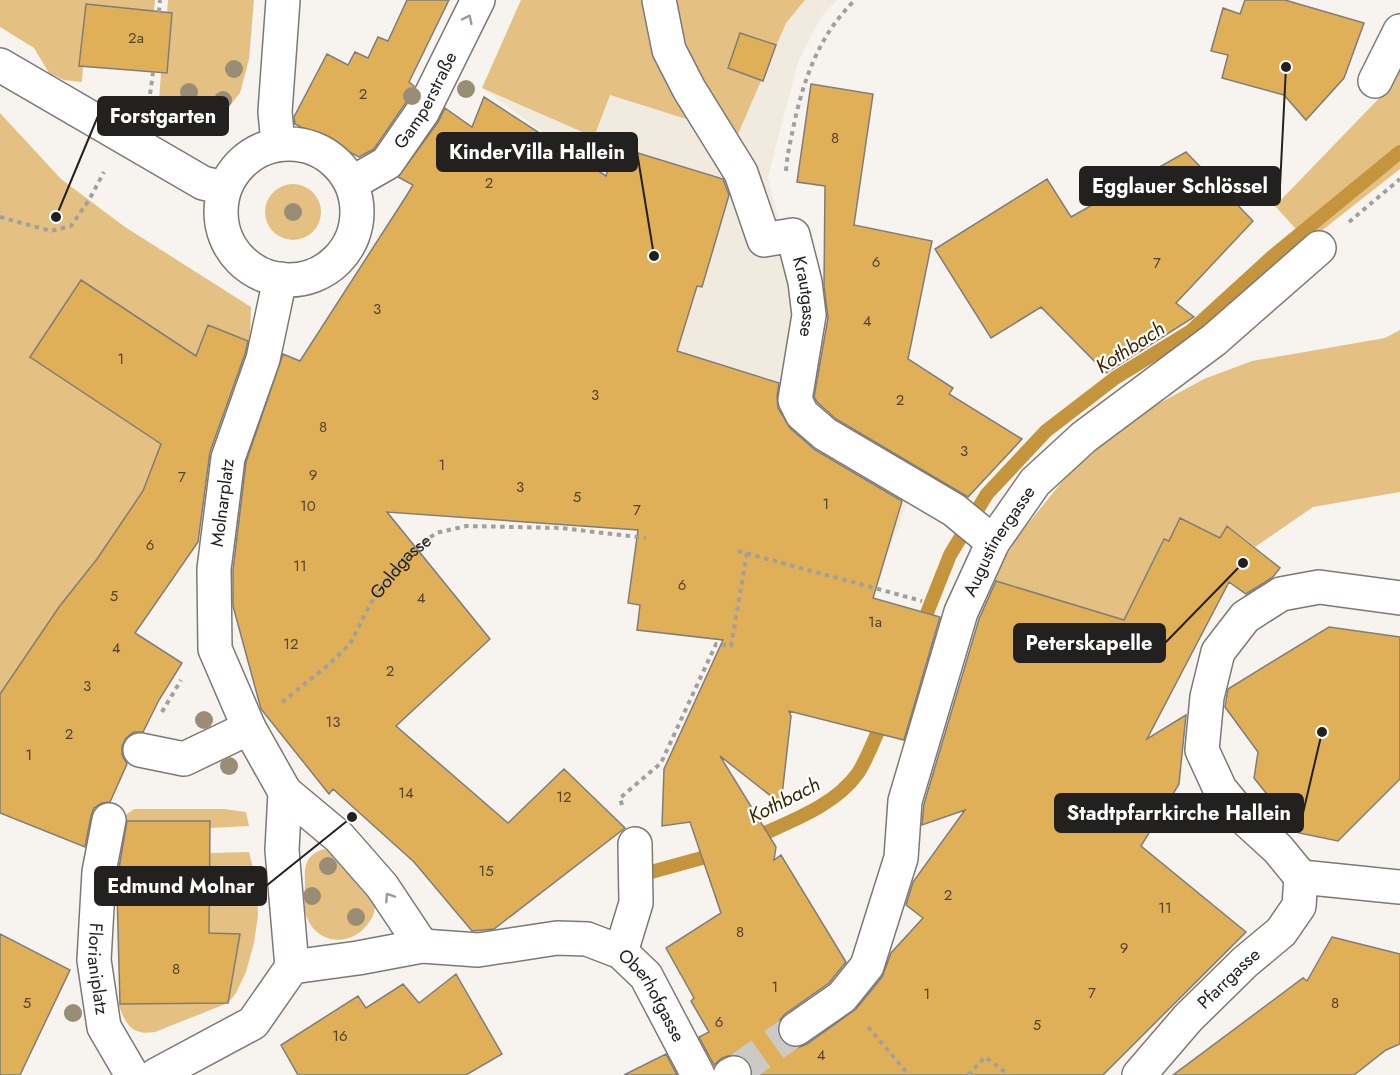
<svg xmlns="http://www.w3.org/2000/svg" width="1400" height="1075" font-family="Jost,sans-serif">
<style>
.built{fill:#f1eadf}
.green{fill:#e4c083}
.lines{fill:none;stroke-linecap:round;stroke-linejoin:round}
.stream{stroke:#c4953c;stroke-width:14}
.building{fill:#e0b059;stroke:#807d79;stroke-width:1.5}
.minor-tunnel{stroke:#cccac6;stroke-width:33;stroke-dasharray:33 16;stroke-linecap:butt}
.minor-casing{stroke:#7c7975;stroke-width:36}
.path{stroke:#a2a09d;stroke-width:4;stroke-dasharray:4.5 4.5;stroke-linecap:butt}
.minor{stroke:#fff;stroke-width:33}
.tree{fill:#998d76}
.oneway{stroke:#9c9b9a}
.labels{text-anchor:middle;stroke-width:4.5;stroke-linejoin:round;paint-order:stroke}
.number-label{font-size:15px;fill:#52452e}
.street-label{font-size:18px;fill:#22211f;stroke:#fff}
.water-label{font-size:20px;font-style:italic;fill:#3b2700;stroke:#fff}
.leader{fill:none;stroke:#22211f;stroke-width:2}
.callout-dot{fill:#22211f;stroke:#fff;stroke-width:2}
.callout{fill:#22211f;stroke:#22211f;stroke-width:2}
.callout-label{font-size:20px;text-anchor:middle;font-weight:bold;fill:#fff}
</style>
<rect width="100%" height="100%" fill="#f7f4f0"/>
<!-- built -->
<path class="built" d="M521 0H837L822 16 798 62 768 177 783 237 796 308 783 391 911 492 890 549 749 510 581 160 482 88Z"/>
<!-- green -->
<path class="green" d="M0 0H155L154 12 83 65 82 82 64 80 49 73 34 48 0 27Z
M168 0H254L249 59 240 93 220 118 205 125 163 121 158 114 161 73 167 72 172 14 167 13Z
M521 0H645L693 121 610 95 594 137 482 88Z
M673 0H805L786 23 738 134 696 76Z
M1400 66V169L1311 239 1295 228 1275 206 1388 89Z
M0 113 61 179 125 227 251 307 250 341 208 326 143 491 97 559 44 629 0 696Z
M265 212a28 28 0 1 1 56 0a28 28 0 1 1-56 0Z
M1400 330V492L1313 507 1255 547 1228 526 1220 538 1180 518 1169 541 1163 539 1124 620 992 580 1018 536 1074 467 1143 412 1204 379 1252 361 1385 338Z
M134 809H224L246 812 249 826 210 828V821H117Z
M324 849 339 855 375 894C375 903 376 913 370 921 355 946 319 947 307 918 303 908 305 892 305 881 304 865 307 854 324 849Z
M249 852 257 884 258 915 254 943 246 972 236 993 228 1003 155 1032C131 1036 126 1024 118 1004L228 1003 240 934 209 933 210 853Z"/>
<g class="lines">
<!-- stream -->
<path class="stream" d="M927 613 950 555 987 494 1046 431 1115 378 1191 331 1272 257 1400 152
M752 839C788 822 834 807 858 773 868 758 876 734 884 718
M651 872 720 853"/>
</g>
<!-- building -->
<path class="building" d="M407 0H449L409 82 414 86 407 101 374 149 359 157 295 124 294 117 327 54 348 65 355 52 368 58 378 37 388 41Z
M1245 0H1285L1364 23 1344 78 1306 120 1284 95 1222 78 1228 55 1211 51 1223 8 1240 14Z
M86 4 172 13 167 73 79 66Z
M740 33 776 45 763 81 728 68Z
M811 84 873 94 854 225 932 241 908 359 953 388 949 394 1022 439 968 497 836 419 817 402 814 397 828 318 824 286 825 186 797 182Z
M484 97 606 176 615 146 723 179 729 195 702 287 697 286 677 351 779 383 777 397 778 408 790 428 815 450 902 501 873 598 940 617 904 740 789 711 791 716 781 804 720 756 776 847 774 860 781 855 846 962 829 983 785 1014 779 1021 777 1031 781 1040 788 1046 797 1048 807 1044 856 1009 882 977 891 953 923 918 906 905 913 882 965 810 922 825 924 804 979 619 996 581 1124 620 1164 539 1169 541 1180 518 1220 538 1227 526 1280 568 1273 577 1246 594 1229 582 1147 739 1186 715 1179 784 1141 846 1246 932 1103 1075H753L750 1064 744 1057 735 1054 722 1058 714 1065 699 1037 709 1032 691 1001 694 998 666 948 721 913 690 822 662 826 664 769 723 640 637 630 640 605 628 603 638 530 387 512 490 639 396 726 508 823 564 769 625 828 494 929 472 931 414 862 333 789 329 794 261 709 233 606V570L246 462 283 354 300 361 407 195 413 185 398 177 438 122 445 108 472 127Z
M1186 152 1253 221 1176 303 1194 317 1106 373 1041 307 991 338 935 249 1047 179 1071 217Z
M81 280 196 356 208 325 248 341 245 354 210 452 198 542 135 633 182 663 159 700 143 732H134L126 738 122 746V755L127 764 110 802 102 803 94 808 91 816 85 847 0 813V694L59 607 97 559 143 491 161 444 30 357Z
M1329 627 1400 637V779L1338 841 1299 833 1304 808 1274 803 1254 778 1258 752 1225 707 1228 689Z
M127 821H210L209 933 240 934 228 1003 120 1004 117 893 118 874Z
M0 934 70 970 20 1075H0Z
M1332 937 1400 954V1044L1386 1050 1354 1075H1173L1303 978 1307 981Z
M456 974 502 1054 466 1075H298L281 1045 358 996 366 1008 403 984 419 1003Z
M666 1054 677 1075H624Z"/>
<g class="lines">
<!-- minor-tunnel -->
<path class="minor-tunnel" d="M734 1073 796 1029"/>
<!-- minor casing -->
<g class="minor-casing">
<g id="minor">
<path id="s2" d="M659 0 669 50 689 89 741 173 764 240 793 235 805 282 809 315 795 400 802 414 825 434 954 510 993 542"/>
<path d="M0 65 203 183 224 188"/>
<path d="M1375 81 1400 31"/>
<path d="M278 143 275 112 283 0"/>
<circle cx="289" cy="212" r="68"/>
<path id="s3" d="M352 183 387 163 423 111 478 0"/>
<path d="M140 750 184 759 249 728"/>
<path d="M285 792 339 837 382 886 422 946"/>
<path id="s4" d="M109 820 99 872 94 960 104 1027 132 1075"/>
<path d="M1301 877 1278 849 1243 817 1220 789 1202 750 1207 697 1218 652 1245 617 1281 594 1319 587 1400 598"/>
<path d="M1301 877 1400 887"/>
<path d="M621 952 636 903 635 844"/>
<path id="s5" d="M292 967 358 958 422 946 478 950 557 938 587 939 621 952 646 976 698 1075"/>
<path id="s6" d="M796 1029 842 997 867 966 901 858 905 801 961 612 993 542 1035 482 1084 437 1214 340 1319 248"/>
<path id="s7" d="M156 1075 253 1023 292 967 282 850 285 792 249 728 215 649 214 569 228 458 263 359 280 279"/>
<path d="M730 1075 734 1073"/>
<path id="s8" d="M1139 1075 1188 1018 1245 962 1281 932 1299 906 1301 877"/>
</g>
</g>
<!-- path -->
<g class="path">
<path d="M159 12 160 0"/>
<path d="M149 103 153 72"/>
<path d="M786 171C787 156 790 143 793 129 803 80 819 35 855 0"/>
<path d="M0 217 51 231 71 226 89 200 104 172"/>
<path d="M1349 222 1400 179"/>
<path d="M738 551 922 601"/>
<path id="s1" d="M282 702 326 667 350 644 375 595 408 554 436 533 466 526 561 528 646 538"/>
<path d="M162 712 181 680"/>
<path d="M622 805 620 798 661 763 716 644 731 646 747 553"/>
<path d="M868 1027 909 1075"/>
<path d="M968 1075 985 1057 1009 1075"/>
</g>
<!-- minor -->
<use href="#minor" class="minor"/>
</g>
<!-- trees -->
<g class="tree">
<circle cx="234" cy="69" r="9"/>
<circle cx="466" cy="89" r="9"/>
<circle cx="189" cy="92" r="9"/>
<circle cx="412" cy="96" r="9"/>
<circle cx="223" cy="100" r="9"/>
<circle cx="293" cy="212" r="9"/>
<circle cx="204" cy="720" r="9"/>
<circle cx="229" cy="766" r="9"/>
<circle cx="328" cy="866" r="9"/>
<circle cx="312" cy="896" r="9"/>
<circle cx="356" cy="917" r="9"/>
<circle cx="73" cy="1013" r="9"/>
</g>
<!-- one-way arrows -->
<defs><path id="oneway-chevron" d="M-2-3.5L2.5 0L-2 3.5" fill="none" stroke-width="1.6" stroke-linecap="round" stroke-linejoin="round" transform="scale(1.5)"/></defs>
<g class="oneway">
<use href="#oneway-chevron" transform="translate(468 19) rotate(-64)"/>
<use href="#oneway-chevron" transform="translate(389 897) rotate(-123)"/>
</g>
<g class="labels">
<!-- number labels -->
<g class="number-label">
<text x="136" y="43">2a</text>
<text x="363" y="99">2</text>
<text x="835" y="143">8</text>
<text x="489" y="188">2</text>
<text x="876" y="267">6</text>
<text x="1157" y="268">7</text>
<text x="377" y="314">3</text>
<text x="867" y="326">4</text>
<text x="121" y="364">1</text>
<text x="595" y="400">3</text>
<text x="900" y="405">2</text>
<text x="323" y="432">8</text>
<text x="964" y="456">3</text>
<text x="442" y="470">1</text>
<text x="313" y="480">9</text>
<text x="182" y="482">7</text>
<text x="520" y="492">3</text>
<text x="577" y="502">5</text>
<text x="826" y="509">1</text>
<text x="308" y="511">10</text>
<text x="637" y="515">7</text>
<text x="150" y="550">6</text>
<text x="300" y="571">11</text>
<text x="682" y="590">6</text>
<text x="114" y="601">5</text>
<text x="421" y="603">4</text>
<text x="875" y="627">1a</text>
<text x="291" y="649">12</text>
<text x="116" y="653">4</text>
<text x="390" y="676">2</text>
<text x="87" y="691">3</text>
<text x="333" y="727">13</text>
<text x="69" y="739">2</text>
<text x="29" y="760">1</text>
<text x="406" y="798">14</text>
<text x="564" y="802">12</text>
<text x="486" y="876">15</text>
<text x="948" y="900">2</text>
<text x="1165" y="913">11</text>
<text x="740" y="937">8</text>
<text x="1124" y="953">9</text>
<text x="176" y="974">8</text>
<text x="775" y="992">1</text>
<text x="1092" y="998">7</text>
<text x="927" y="999">1</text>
<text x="27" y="1008">5</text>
<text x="1335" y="1008">8</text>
<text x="719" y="1027">6</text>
<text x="1037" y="1030">5</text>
<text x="340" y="1041">16</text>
<text x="821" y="1060">4</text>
</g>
<!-- street labels -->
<g class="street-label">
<text dy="6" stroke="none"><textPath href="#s3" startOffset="114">Gamperstraße</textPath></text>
<text dy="6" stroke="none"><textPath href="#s2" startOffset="357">Krautgasse</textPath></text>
<text dy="6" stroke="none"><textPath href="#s7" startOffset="660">Molnarplatz</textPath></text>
<text dy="6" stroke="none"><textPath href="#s6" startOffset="544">Augustinergasse</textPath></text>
<text dy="6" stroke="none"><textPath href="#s1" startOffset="183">Goldgasse</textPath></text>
<text dy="6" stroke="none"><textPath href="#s4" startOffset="150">Florianiplatz</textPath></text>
<text dy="6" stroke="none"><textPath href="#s8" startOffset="132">Pfarrgasse</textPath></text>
<text dy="6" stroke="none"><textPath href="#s5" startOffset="388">Oberhofgasse</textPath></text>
</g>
<!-- water labels -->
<g class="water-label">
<text transform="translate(1130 347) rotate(-33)" y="7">Kothbach</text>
<text transform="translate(784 800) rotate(-27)" y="7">Kothbach</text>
</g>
</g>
<!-- callouts -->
<path class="leader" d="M56 217L98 116M654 256L637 152M1286 67L1280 186M1243 563L1165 643M1322 732L1303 813M352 817L266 886"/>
<g class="callout-dot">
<circle cx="56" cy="217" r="6"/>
<circle cx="654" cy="256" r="6"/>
<circle cx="1286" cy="67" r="6"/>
<circle cx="1243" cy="563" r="6"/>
<circle cx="1322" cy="732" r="6"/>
<circle cx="352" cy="817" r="6"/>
</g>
<g class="callout">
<rect x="98" y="97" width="130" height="38" rx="6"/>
<rect x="437" y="133" width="200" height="38" rx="6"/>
<rect x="1080" y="167" width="200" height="38" rx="6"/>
<rect x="1014" y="624" width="151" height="38" rx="6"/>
<rect x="1055" y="794" width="248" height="38" rx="6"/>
<rect x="95" y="867" width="171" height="38" rx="6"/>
</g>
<g class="callout-label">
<text x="163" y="123">Forstgarten</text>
<text x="537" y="159">KinderVilla Hallein</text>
<text x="1180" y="193">Egglauer Schlössel</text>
<text x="1089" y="650">Peterskapelle</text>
<text x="1179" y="820">Stadtpfarrkirche Hallein</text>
<text x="181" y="893">Edmund Molnar</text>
</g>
</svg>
